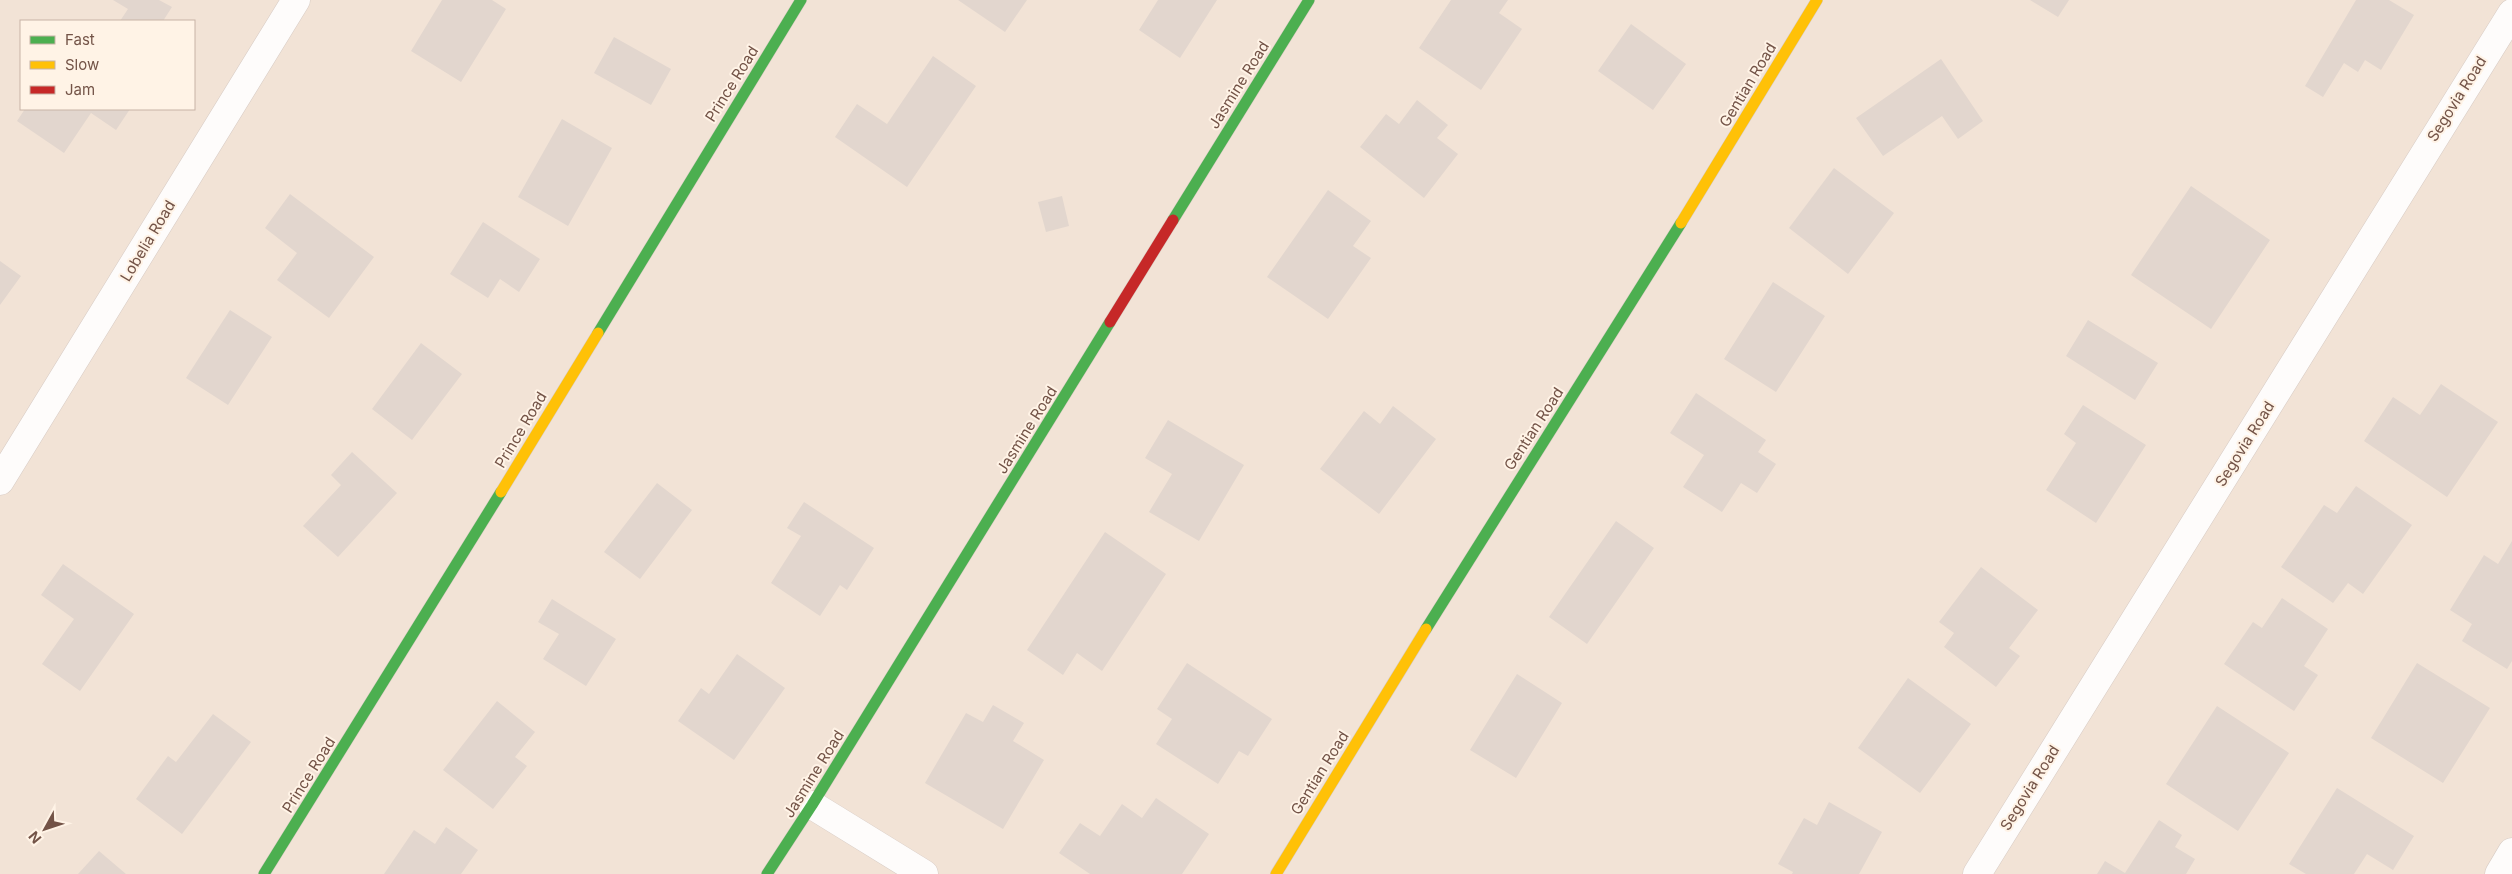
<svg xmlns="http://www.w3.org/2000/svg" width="2512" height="874" font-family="Inter,sans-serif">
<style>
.residential{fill:#f2e3d6;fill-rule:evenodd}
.building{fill:#e2d6ce}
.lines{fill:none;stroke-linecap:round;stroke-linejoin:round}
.street-casing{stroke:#d7cbc4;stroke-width:29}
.fast-casing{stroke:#d6cbc3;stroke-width:12}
.slow-casing{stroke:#d6cbc3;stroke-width:12}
.jam-casing{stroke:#d6cbc3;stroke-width:12}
.street{stroke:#fefcfb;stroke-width:28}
.fast{stroke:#4caf50;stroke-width:11}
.slow{stroke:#ffc107;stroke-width:11}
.jam{stroke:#c62828;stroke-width:11}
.labels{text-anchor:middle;stroke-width:4;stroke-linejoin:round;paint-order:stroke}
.street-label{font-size:15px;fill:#735347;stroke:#fff3e6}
</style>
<rect width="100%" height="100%" fill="#f6eee6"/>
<!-- residential -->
<path class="residential" d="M0 0H2512V874H0ZM21 21H194V109H21Z"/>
<!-- building -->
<path class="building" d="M113 0H159L172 7 163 21H120L128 9Z
M442 0H492L506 9 461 82 411 51Z
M958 0H1027L1005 32Z
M1158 0H1217L1180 58 1139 30Z
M1451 0H1508L1499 13 1522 29 1481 90 1419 48Z
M2030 0H2069L2058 17Z
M2356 0H2389L2414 15 2381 70 2365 60 2358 72 2344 63 2323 97 2305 86Z
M1631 24 1686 64 1653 110 1598 71Z
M614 37 671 69 651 105 594 73Z
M933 56 976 86 907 187 835 137 857 104 887 124Z
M1941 59 1983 121 1958 139 1942 116 1883 156 1856 118Z
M1417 100 1448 125 1437 138 1458 154 1424 198 1360 147 1386 114 1399 124Z
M25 109H130L116 130 91 113 64 153 17 121Z
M562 119 612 148 568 226 518 197Z
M1834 168 1894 213 1848 274 1789 228Z
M2191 186 2270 240 2211 329 2131 275Z
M1328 190 1371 221 1353 246 1371 258 1328 319 1267 277Z
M290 194 374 257 329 318 277 280 297 253 265 228Z
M1062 196 1069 226 1046 232 1038 202Z
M483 222 540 259 519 292 500 279 488 298 450 274Z
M0 261 21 276 0 305Z
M1773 282 1825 316 1776 392 1724 359Z
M230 310 272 337 228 405 186 378Z
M2088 320 2158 363 2135 400 2066 356Z
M421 343 462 374 412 440 372 409Z
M2441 384 2498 422 2447 497 2364 441 2393 397 2420 415Z
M1696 393 1766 440 1758 452 1776 464 1757 493 1741 483 1722 512 1683 487 1704 455 1670 433Z
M2083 405 2146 445 2096 523 2046 490 2076 443 2064 434Z
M1393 406 1436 439 1379 514 1320 469 1364 411 1380 424Z
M1168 420 1244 465 1199 541 1149 512 1172 474 1145 458Z
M352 452 397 493 338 557 303 526 341 485 331 475Z
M657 483 692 510 640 579 604 552Z
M2356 486 2412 525 2363 594 2348 583 2333 603 2281 567 2324 505 2337 513Z
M804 502 874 548 847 590 840 585 820 616 771 583 801 536 787 528Z
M1616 521 1654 548 1587 644 1549 617Z
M1105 532 1166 574 1102 671 1077 653 1063 675 1027 650Z
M2512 541V661L2507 669 2462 641 2472 624 2450 610 2484 555 2498 564Z
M63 564 134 614 80 691 42 664 74 619 41 595Z
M1981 567 2038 610 2009 648 2020 656 1996 687 1944 647 1954 633 1939 622Z
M2282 598 2328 629 2304 666 2318 675 2294 711 2224 664 2253 622 2262 628Z
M552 599 616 639 586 686 543 659 559 634 538 622Z
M737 654 785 688 734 760 678 721 701 688 709 694Z
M1187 663 1272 719 1248 756 1239 751 1218 784 1156 744 1172 719 1157 709Z
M2417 663 2490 708 2443 783 2371 738Z
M1517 674 1562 703 1516 778 1470 750Z
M1908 678 1971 724 1920 793 1858 748Z
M497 701 535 732 515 757 527 766 493 809 443 770Z
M993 705 1024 723 1013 741 1044 760 1003 829 925 783 966 713 983 722Z
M2217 706 2289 753 2238 831 2166 784Z
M213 714 251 742 182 834 136 799 168 756 176 762Z
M2337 788 2414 836 2393 870 2367 854 2354 874H2306L2289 864Z
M1156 798 1209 834 1182 874H1090L1059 853 1080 823 1100 836 1122 804 1142 818Z
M1829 802 1882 832 1859 874H1792L1793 872 1778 864 1804 818 1817 825Z
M2159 820 2182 835 2175 847 2195 859 2186 874H2097L2105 861 2125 873Z
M446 827 478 850 461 874H384L414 830 435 844Z
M99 851 126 874H78Z"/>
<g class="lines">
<!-- street casing -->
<g class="street-casing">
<path id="street" d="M0 481 296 0
M812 805 924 874
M1977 874 2512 13
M2499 874 2512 852"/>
</g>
<!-- fast casing -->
<g class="fast-casing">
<path id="fast" d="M1173 220 1309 0
M598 333 801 0
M1426 629 1681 223
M264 874 501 492
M767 874 812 805 1110 322"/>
</g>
<!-- slow casing -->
<g class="slow-casing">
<path id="slow" d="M1681 223 1817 0
M501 492 598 333
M1276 874 1426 629"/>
</g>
<!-- jam casing -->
<g class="jam-casing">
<path id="jam" d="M1110 322 1173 220"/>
</g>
<!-- street -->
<use href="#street" class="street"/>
<!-- fast -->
<use href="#fast" class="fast"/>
<!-- slow -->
<use href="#slow" class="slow"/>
<!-- jam -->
<use href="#jam" class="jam"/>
</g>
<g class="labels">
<!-- street labels -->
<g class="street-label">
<text transform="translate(732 84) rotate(-58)" y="5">Prince Road</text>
<text transform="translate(1239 85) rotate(-58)" y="5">Jasmine Road</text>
<text transform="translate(1748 85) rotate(-59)" y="5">Gentian Road</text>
<text transform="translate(2457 99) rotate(-58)" y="5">Segovia Road</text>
<text transform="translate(148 241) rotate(-59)" y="5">Lobelia Road</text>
<text transform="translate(1534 429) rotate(-57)" y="5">Gentian Road</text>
<text transform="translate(521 430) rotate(-59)" y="5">Prince Road</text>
<text transform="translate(1027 430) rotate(-58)" y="5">Jasmine Road</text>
<text transform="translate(2245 444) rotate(-58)" y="5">Segovia Road</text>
<text transform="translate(1320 773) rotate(-58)" y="5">Gentian Road</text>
<text transform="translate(814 774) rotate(-58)" y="5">Jasmine Road</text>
<text transform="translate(309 775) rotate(-58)" y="5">Prince Road</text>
<text transform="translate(2030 788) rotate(-58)" y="5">Segovia Road</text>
</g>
</g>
<!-- legend -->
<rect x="20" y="20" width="175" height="90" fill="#fff3e6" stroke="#c7b3a6"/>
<rect x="30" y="36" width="25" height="8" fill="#4caf50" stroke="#c7b3a6"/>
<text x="65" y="45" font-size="15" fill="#735347">Fast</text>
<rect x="30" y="61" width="25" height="8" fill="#ffc107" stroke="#c7b3a6"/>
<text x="65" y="70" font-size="15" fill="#735347">Slow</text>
<rect x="30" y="86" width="25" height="8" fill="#c62828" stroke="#c7b3a6"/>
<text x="65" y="95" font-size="15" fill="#735347">Jam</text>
<!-- north arrow -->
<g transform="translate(45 829) rotate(230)" stroke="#fff3e6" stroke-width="4" paint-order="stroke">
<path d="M0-4L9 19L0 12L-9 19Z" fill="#735347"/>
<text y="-8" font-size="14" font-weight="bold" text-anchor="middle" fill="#735347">N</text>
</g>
</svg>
